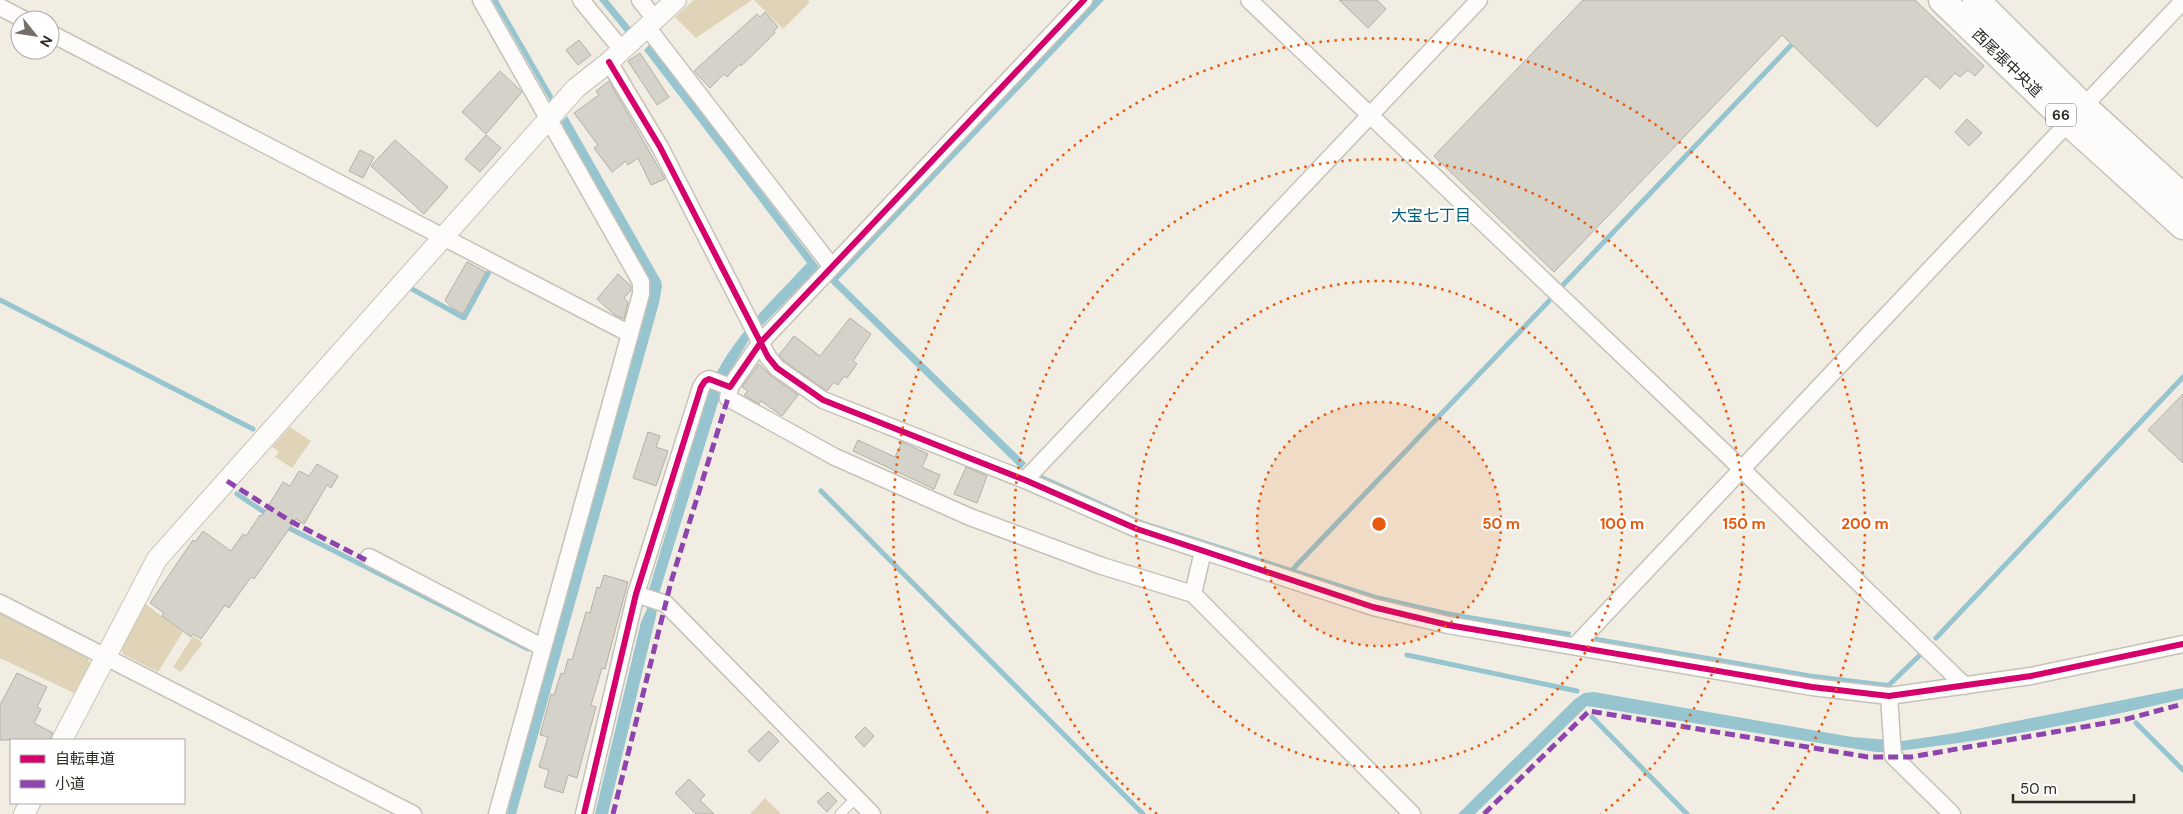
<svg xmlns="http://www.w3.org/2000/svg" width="2183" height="814" font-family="'DM Sans','Noto Sans JP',sans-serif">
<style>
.green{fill:#dfd4b8}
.water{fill:#96c5d0}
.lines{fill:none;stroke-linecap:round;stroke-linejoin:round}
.stream{stroke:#96c5d0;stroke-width:5}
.building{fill:#d5d2c9;stroke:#b4b0a8}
.service-casing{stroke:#c5c2b9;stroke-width:11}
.minor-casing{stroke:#c5c2b9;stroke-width:19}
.tertiary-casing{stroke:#c5c2b9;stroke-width:22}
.primary-casing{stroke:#c5c2b9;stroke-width:29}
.service{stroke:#fdfcfb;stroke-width:9}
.minor{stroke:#fdfcfb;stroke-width:16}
.tertiary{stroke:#fdfcfb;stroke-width:20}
.primary{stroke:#fdfcfb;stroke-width:26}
.quiet{stroke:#8e44ad;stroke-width:5;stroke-dasharray:10 5;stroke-linecap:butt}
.cycleway-casing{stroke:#fff;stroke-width:9}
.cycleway{stroke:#d6006c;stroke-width:6}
.ring{fill:none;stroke:#e8590c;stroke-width:2.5;stroke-dasharray:2.5 5}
.labels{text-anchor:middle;stroke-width:4.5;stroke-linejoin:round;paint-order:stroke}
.shield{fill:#fff;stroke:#6d6b66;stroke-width:1}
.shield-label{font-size:14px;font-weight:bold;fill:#2e2b24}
.street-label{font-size:15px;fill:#2e2b24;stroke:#fff}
.neighbourhood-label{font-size:16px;fill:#015e72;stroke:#fff}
.centre{fill:#e8590c;stroke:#fff;stroke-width:2.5}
.ring-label{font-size:15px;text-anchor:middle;font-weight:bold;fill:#e8590c;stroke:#fff;stroke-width:4.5;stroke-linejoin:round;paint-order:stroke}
</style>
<rect width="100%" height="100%" fill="#f2ede2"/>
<!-- green -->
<path class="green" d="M694 0H752L696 38 675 17Z
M754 0H808L810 2 783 29Z
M290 427 311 441 292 468 275 457 279 452 272 447Z
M144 603 183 632 158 672 123 654 121 648Z
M0 612 87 656 90 664 74 693 0 658Z
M193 636 203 643 181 672 173 667Z
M765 798 781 814H750Z"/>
<!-- water -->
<path class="water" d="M492 0H498L499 2 553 96 550 101Z
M599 0H608L631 28 626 33Z
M1094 0H1104L838 280 1026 463 1021 469 828 280Z
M650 44 819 267 750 338 725 380 658 597 656 616 608 814H595L641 622 647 609 648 593 710 386C733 336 770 303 807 263L644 50Z
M567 116 661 281 662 286 659 303 516 814H507L519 764 650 292 648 279 561 122Z
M1042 475 1141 520 1376 595 1451 612 1571 632 1570 637 1450 617 1374 599 1140 524 1040 479Z
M2183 688V699C2086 722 1988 741 1890 752H1876L1587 706 1475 814H1458L1575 699 1584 693 1594 692 1852 737 1902 741 1956 733Z"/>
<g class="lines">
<!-- stream -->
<path class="stream" d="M1563 285 1796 40
M412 289 464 318 489 272
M0 300 253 429
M821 491 1143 814
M237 494 270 516
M285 526 528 649
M1294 568 1549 301
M1936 638 2183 377
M1594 639 1810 676 1883 685H1889L1920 655
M1407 655 1577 691
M1592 717 1687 814
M2136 723 2183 770"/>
</g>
<!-- building -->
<path class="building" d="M1339 0H1377L1386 9 1368 28Z
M1583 0H1915L1984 66 1975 76 1968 70 1960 77 1955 73 1940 89 1926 76 1877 127 1782 35 1554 272 1434 156Z
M765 12 778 27 774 31 775 33 741 66 740 64 727 77 724 74 710 88 694 71 757 14 760 17Z
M579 40 591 55 578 65 566 50Z
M640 53 669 97 657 105 628 61Z
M500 71 522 92 486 134 462 112Z
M609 81 665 179 651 185 638 158 628 165 626 161 612 172 594 148 598 145 574 113 599 95 596 91Z
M1967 119 1982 133 1969 146 1955 132Z
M486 135 501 148 480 172 465 159Z
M395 140 448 187 424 214 371 166Z
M360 150 374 157 363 178 349 171Z
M467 262 486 272 463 314 451 307 445 300Z
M618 274 631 286V290L624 298 628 302 624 319 615 315 597 299Z
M850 318 871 334 853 361 857 364 847 378 844 376 838 385 834 382 827 391 784 361 779 355 794 336 820 356Z
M759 364 771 376 798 395 782 416 761 401 759 404 744 395 748 391 742 387Z
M2183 394V463L2148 430Z
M648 432 660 436 656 447 668 451 656 486 633 478Z
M858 440 895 457 902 442 928 454 922 467 940 475 934 489 853 451Z
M317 464 338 476 331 488 327 485 304 524 296 519 254 579 251 577 229 608 225 605 201 639 193 634 191 637 162 616 164 613 150 603 193 540 195 542 203 531 231 551 243 534 246 536 260 515 262 516 283 482 290 486 299 471 309 476Z
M966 467 987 476 977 503 954 494Z
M604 575 628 582 605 669 602 668 591 705 596 707 577 778 568 775 563 793 544 787 549 770 539 767 548 737 540 735 551 694 554 695 561 673 564 674 568 659 572 660 586 612 590 613 597 587 600 588Z
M17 673 47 687 37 707 41 709 34 723 53 733 50 740H0V705Z
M865 727 874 736 864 747 855 737Z
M769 731 779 741 759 762 748 751Z
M689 779 705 795 700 800 714 814H696L675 793Z
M828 792 837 801 827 812 817 802Z"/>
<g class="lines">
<!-- service casing -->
<g class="service-casing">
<path id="service" d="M840 814 856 798"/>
</g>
<!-- minor casing -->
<g class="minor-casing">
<path id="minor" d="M481 0 641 282V294L630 334 497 814
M581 0 622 50
M640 0 655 19
M1249 0 1722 450 1965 686
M0 7 25 20
M647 27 832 267
M50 33 630 334
M609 62 660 147 768 357 777 368 823 400 1025 480 1137 529 1373 607 1448 625 1812 687 1889 696 2031 676 2183 644
M730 387 728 398 835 457 970 517 1102 566 1193 594 1412 814
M1025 480 1479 0
M369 557 542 647
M636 594 666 604 872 814
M1193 594 1203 551
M0 603 413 814
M1576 645 2183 1
M1889 696 1893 756 1952 814
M584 814 636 594 701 387 705 381 709 379 730 387 761 342 1084 0"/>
</g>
<!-- tertiary casing -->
<g class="tertiary-casing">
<path id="tertiary" d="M62 740 157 559 576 88 609 62 676 0
M24 814 30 803"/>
</g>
<!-- primary casing -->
<g class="primary-casing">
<path id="primary" d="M1942 0 2069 123 2183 226
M1976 0 2083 106 2183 197"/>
</g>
<!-- service -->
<use href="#service" class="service"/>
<!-- minor -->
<use href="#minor" class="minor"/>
<!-- tertiary -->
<use href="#tertiary" class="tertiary"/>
<!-- primary -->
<use href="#primary" class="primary"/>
<!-- quiet -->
<path class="quiet" d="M227 481 292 522 366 560 369 557
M613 814 671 582 728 398
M1484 814 1589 711 1868 757H1911L2123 720 2183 704"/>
<!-- cycleway casing -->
<g class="cycleway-casing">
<path id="cycleway" d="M609 62 660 147 768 357 777 368 823 400 1025 480 1137 529 1373 607 1448 625 1812 687 1889 696 2031 676 2183 644
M584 814 636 594 701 387 705 381 709 379 730 387 761 342 1084 0"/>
</g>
<!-- cycleway -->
<use href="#cycleway" class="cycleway"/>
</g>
<!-- distance rings -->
<circle cx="1379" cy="524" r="122" fill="#e8590c" fill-opacity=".12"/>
<g class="ring">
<circle cx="1379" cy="524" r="122"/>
<circle cx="1379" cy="524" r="243"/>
<path d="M1157 814A365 365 0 1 1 1601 814"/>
<path d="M988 813A486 486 0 1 1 1770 813"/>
</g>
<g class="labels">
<!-- shield labels -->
<rect class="shield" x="2046" y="103.5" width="30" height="23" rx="4"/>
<g class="shield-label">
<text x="2061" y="120">66</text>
</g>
<!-- street labels -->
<g class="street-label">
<text transform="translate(2007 63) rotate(44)" y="5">西尾張中央道</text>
</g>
<!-- neighbourhood labels -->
<g class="neighbourhood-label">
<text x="1431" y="221">大宝七丁目</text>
</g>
</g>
<circle cx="1379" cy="524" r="8" class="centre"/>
<g class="ring-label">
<text x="1501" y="529">50 m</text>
<text x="1622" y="529">100 m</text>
<text x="1744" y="529">150 m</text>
<text x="1865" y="529">200 m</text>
</g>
<!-- legend -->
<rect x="10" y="739" width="175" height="65" fill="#ffffff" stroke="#abaaa7"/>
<rect x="20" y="755" width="25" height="8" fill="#d6006c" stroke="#abaaa7"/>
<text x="55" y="764" font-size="15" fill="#2e2b24">自転車道</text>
<rect x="20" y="780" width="25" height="8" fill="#8e44ad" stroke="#abaaa7"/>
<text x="55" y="789" font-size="15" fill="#2e2b24">小道</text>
<!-- north arrow -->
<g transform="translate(35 35) rotate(120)"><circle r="24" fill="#ffffff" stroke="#abaaa7"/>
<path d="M0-4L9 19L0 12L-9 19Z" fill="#736f66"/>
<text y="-8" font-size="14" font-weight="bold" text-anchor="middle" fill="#2e2b24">N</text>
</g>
<!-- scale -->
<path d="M2013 794v8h121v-8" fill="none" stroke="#2e2b24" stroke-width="2.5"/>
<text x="2020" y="794" font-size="15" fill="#2e2b24" stroke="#ffffff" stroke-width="4" paint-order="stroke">50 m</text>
</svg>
